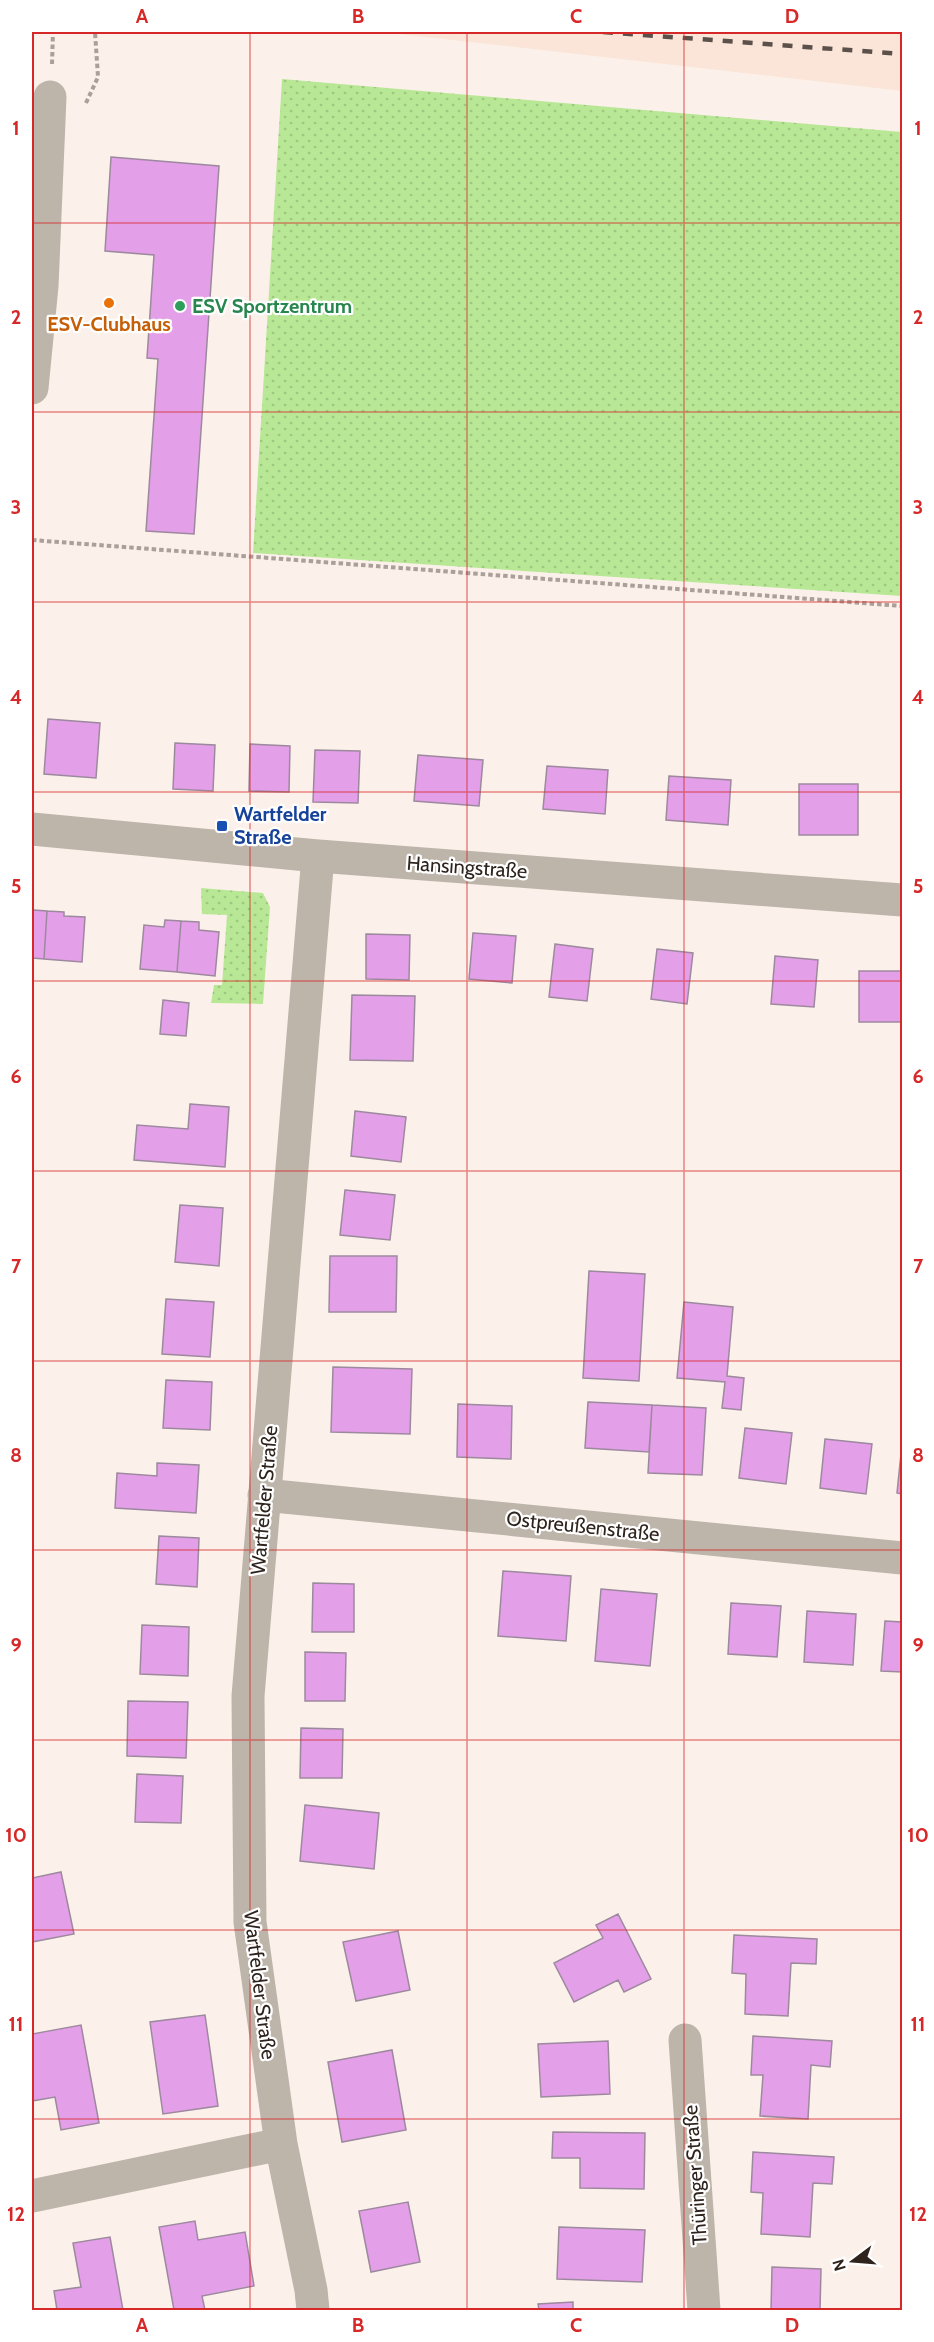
<svg xmlns="http://www.w3.org/2000/svg" width="934" height="2342" font-family="Cabin,sans-serif">
<style>
.built{fill:#fae5d8}
.grass{fill:url(#grass-dots)}
.building{fill:#e49fe9;stroke:#9d899e;stroke-width:1.5}
.lines{fill:none;stroke-linecap:round;stroke-linejoin:round}
.path{stroke:#aa9f99;stroke-width:4;stroke-dasharray:4.5 3;stroke-linecap:butt}
.minor{stroke:#bdb4aa;stroke-width:33}
.rail{stroke:#5b504a;stroke-width:4.5;stroke-dasharray:10 10;stroke-linecap:butt}
.grid{fill:none;stroke:#d62828;stroke-width:1.5;stroke-opacity:0.55}
.food-dot{fill:#e8710a;stroke:#fff;stroke-width:2}
.leisure-dot{fill:#2e9e5b;stroke:#fff;stroke-width:2}
.transit-dot{fill:#1a4fb4;stroke:#fff;stroke-width:2}
.labels{text-anchor:middle;stroke-width:4.5;stroke-linejoin:round;paint-order:stroke}
.leisure-label{font-size:20px;font-weight:bold;fill:#27864d;stroke:#fff;text-anchor:start}
.food-label{font-size:20px;font-weight:bold;fill:#c56008;stroke:#fff}
.transit-label{font-size:20px;font-weight:bold;fill:#164399;stroke:#fff;text-anchor:start}
.street-label{font-size:20px;fill:#2e231d;stroke:#fff}
.neatline{fill:none;stroke:#d62828;stroke-width:2}
.grid-label{font-size:20px;text-anchor:middle;font-weight:bold;fill:#d62828}
</style>
<defs>
<pattern id="grass-dots" width="8" height="8" patternUnits="userSpaceOnUse" patternTransform="scale(1.5)"><rect width="8" height="8" fill="#b8e895"/><path d="M2 2h.1M6 6h.1" fill="none" stroke="#9ec780" stroke-width="1.8" stroke-linecap="round"/></pattern>
</defs>
<rect width="100%" height="100%" fill="#fcf1ea"/>
<!-- built -->
<path class="built" d="M382 32H902V91Z"/>
<!-- grass -->
<path class="grass" d="M282 79 902 132V596L253 553Z
M201 888 263 893 270 907 263 1004 211 1003 214 985H222L227 915 202 914Z"/>
<!-- building -->
<path class="building" d="M111 157 219 166 194 534 146 531 158 359 147 358 154 255 105 251Z
M48 719 100 723 96 778 44 774Z
M175 743 215 745 213 791 173 789Z
M250 744 290 746 289 792 249 791Z
M315 750 360 751 358 803 313 802Z
M418 755 483 760 479 806 414 801Z
M547 766 608 770 605 814 543 809Z
M669 776 731 780 728 825 666 820Z
M799 784H858V835H799Z
M33 910 47 911 44 959 32 958Z
M47 911 64 912V916L85 917 82 962 44 959Z
M165 920 181 921 177 972 140 969 144 925 164 927Z
M181 921 199 922V930L219 932 215 976 177 972Z
M473 933 516 936 512 983 469 979Z
M366 934 410 935 409 980 366 979Z
M555 944 593 949 587 1001 549 997Z
M657 949 693 953 687 1004 651 999Z
M775 956 818 960 814 1007 771 1004Z
M859 971H902V1022H859Z
M352 995 415 996 413 1061 350 1060Z
M163 1000 189 1003 186 1036 160 1034Z
M190 1104 229 1107 225 1167 134 1160 137 1125 188 1129Z
M355 1111 406 1117 401 1162 351 1156Z
M345 1190 395 1195 390 1240 340 1235Z
M180 1205 223 1208 219 1266 175 1262Z
M330 1256H397L396 1312H329Z
M589 1271 645 1274 639 1381 583 1378Z
M166 1299 214 1302 210 1357 162 1354Z
M684 1302 733 1307 727 1376 744 1378 741 1410 722 1408 725 1382 677 1378Z
M333 1367 412 1369 410 1434 331 1432Z
M166 1380 212 1382 210 1430 163 1428Z
M588 1402 652 1405 649 1452 585 1448Z
M458 1404 512 1406 511 1459 457 1457Z
M652 1405 706 1408 702 1475 648 1473Z
M745 1428 792 1433 786 1484 739 1478Z
M825 1439 872 1444 866 1494 820 1488Z
M902 1444V1494L897 1493Z
M157 1463 199 1465 196 1513 115 1508 117 1473 157 1476Z
M159 1536 199 1538 197 1587 156 1584Z
M503 1571 571 1576 566 1641 498 1636Z
M313 1583 354 1584V1632H312Z
M601 1589 657 1594 650 1666 595 1661Z
M731 1603 781 1606 777 1657 728 1654Z
M807 1611 856 1614 853 1665 804 1662Z
M885 1621 902 1622V1672L881 1671Z
M142 1625 189 1627 188 1676 140 1674Z
M305 1652 346 1653 345 1701H305Z
M128 1701 188 1702 186 1758 127 1756Z
M301 1728 343 1729 342 1778H300Z
M137 1774 183 1776 181 1823 135 1822Z
M305 1805 379 1813 374 1869 300 1861Z
M61 1872 74 1934 32 1942V1878Z
M618 1914 651 1979 624 1992 618 1980 574 2002 554 1963 603 1938 596 1925Z
M398 1931 410 1990 356 2001 343 1942Z
M734 1935 817 1939 816 1964 791 1963 788 2016 745 2014 746 1974 732 1973Z
M205 2015 218 2106 163 2114 150 2022Z
M81 2025 99 2123 61 2130 55 2097 32 2101V2034Z
M753 2036 832 2041 830 2067 811 2065 808 2119 760 2116 763 2075H751Z
M608 2041 610 2094 541 2097 538 2044Z
M392 2050 406 2130 342 2142 328 2062Z
M553 2132 645 2133 644 2189 580 2188V2158H552Z
M753 2152 834 2157 832 2184 813 2183 810 2237 761 2234 763 2193 751 2192Z
M408 2202 420 2262 371 2272 359 2211Z
M195 2221 198 2240 245 2232 254 2286 202 2296 205 2310H174L159 2227Z
M559 2227 645 2230 642 2282 557 2279Z
M110 2237 123 2310H57L54 2291 81 2287 73 2243Z
M772 2267 821 2269 820 2310H771Z
M573 2302V2310H539L538 2304Z"/>
<g class="lines">
<!-- path -->
<path class="path" d="M52 64 53 32
M86 103 98 77 95 32
M32 540 902 606"/>
<!-- minor -->
<path class="minor" d="M32 388 42 286 50 97
M32 829 318 856 902 900
M264 1495 902 1558
M685 2040 704 2310
M32 2196 281 2144
M313 2310 311 2290 281 2144 250 1922 248 1696 318 856"/>
<!-- rail -->
<path class="rail" d="M603 32 902 54"/>
</g>
<!-- grid -->
<path class="grid" d="M250 32V2310M467 32V2310M684 32V2310M32 223H902M32 412H902M32 602H902M32 792H902M32 981H902M32 1171H902M32 1361H902M32 1550H902M32 1740H902M32 1930H902M32 2119H902"/>
<!-- markers -->
<circle class="food-dot" cx="109" cy="303" r="6"/>
<circle class="leisure-dot" cx="180" cy="306" r="6"/>
<rect class="transit-dot" x="216" y="820" width="12" height="12" rx="3"/>
<g class="labels">
<!-- leisure labels -->
<g class="leisure-label">
<text x="192" y="313">ESV Sportzentrum</text>
</g>
<!-- food labels -->
<g class="food-label">
<text x="109" y="331">ESV-Clubhaus</text>
</g>
<!-- transit labels -->
<g class="transit-label">
<text x="234" y="821">Wartfelder<tspan x="234" dy="23">Straße</tspan></text>
</g>
<!-- street labels -->
<g class="street-label">
<text transform="translate(467 867) rotate(4)" y="7">Hansingstraße</text>
<text transform="translate(264 1500) rotate(-85)" y="7">Wartfelder Straße</text>
<text transform="translate(583 1526) rotate(6)" y="7">Ostpreußenstraße</text>
<text transform="translate(260 1985) rotate(83)" y="7">Wartfelder Straße</text>
<text transform="translate(695 2175) rotate(-94)" y="7">Thüringer Straße</text>
</g>
</g>
<!-- border -->
<rect width="934" height="2342" fill="none" stroke="#ffffff" stroke-width="66"/>
<!-- north arrow -->
<g transform="translate(853 2261) rotate(254)" stroke="#ffffff" stroke-width="4.5" paint-order="stroke">
<path d="M0-4.5L10 22L0 15L-10 22Z" fill="#2e231d"/>
<text y="-9" font-size="16" font-weight="bold" text-anchor="middle" fill="#2e231d">N</text>
</g>
<rect x="33" y="33" width="868" height="2276" class="neatline"/>
<g class="grid-label">
<text x="142" y="23">A</text>
<text x="358" y="23">B</text>
<text x="576" y="23">C</text>
<text x="792" y="23">D</text>
<text x="16" y="135">1</text>
<text x="918" y="135">1</text>
<text x="16" y="324">2</text>
<text x="918" y="324">2</text>
<text x="16" y="514">3</text>
<text x="918" y="514">3</text>
<text x="16" y="704">4</text>
<text x="918" y="704">4</text>
<text x="16" y="893">5</text>
<text x="918" y="893">5</text>
<text x="16" y="1083">6</text>
<text x="918" y="1083">6</text>
<text x="16" y="1273">7</text>
<text x="918" y="1273">7</text>
<text x="16" y="1462">8</text>
<text x="918" y="1462">8</text>
<text x="16" y="1652">9</text>
<text x="918" y="1652">9</text>
<text x="16" y="1842">10</text>
<text x="918" y="1842">10</text>
<text x="16" y="2031">11</text>
<text x="918" y="2031">11</text>
<text x="16" y="2221">12</text>
<text x="918" y="2221">12</text>
<text x="142" y="2332">A</text>
<text x="358" y="2332">B</text>
<text x="576" y="2332">C</text>
<text x="792" y="2332">D</text>
</g>
</svg>
